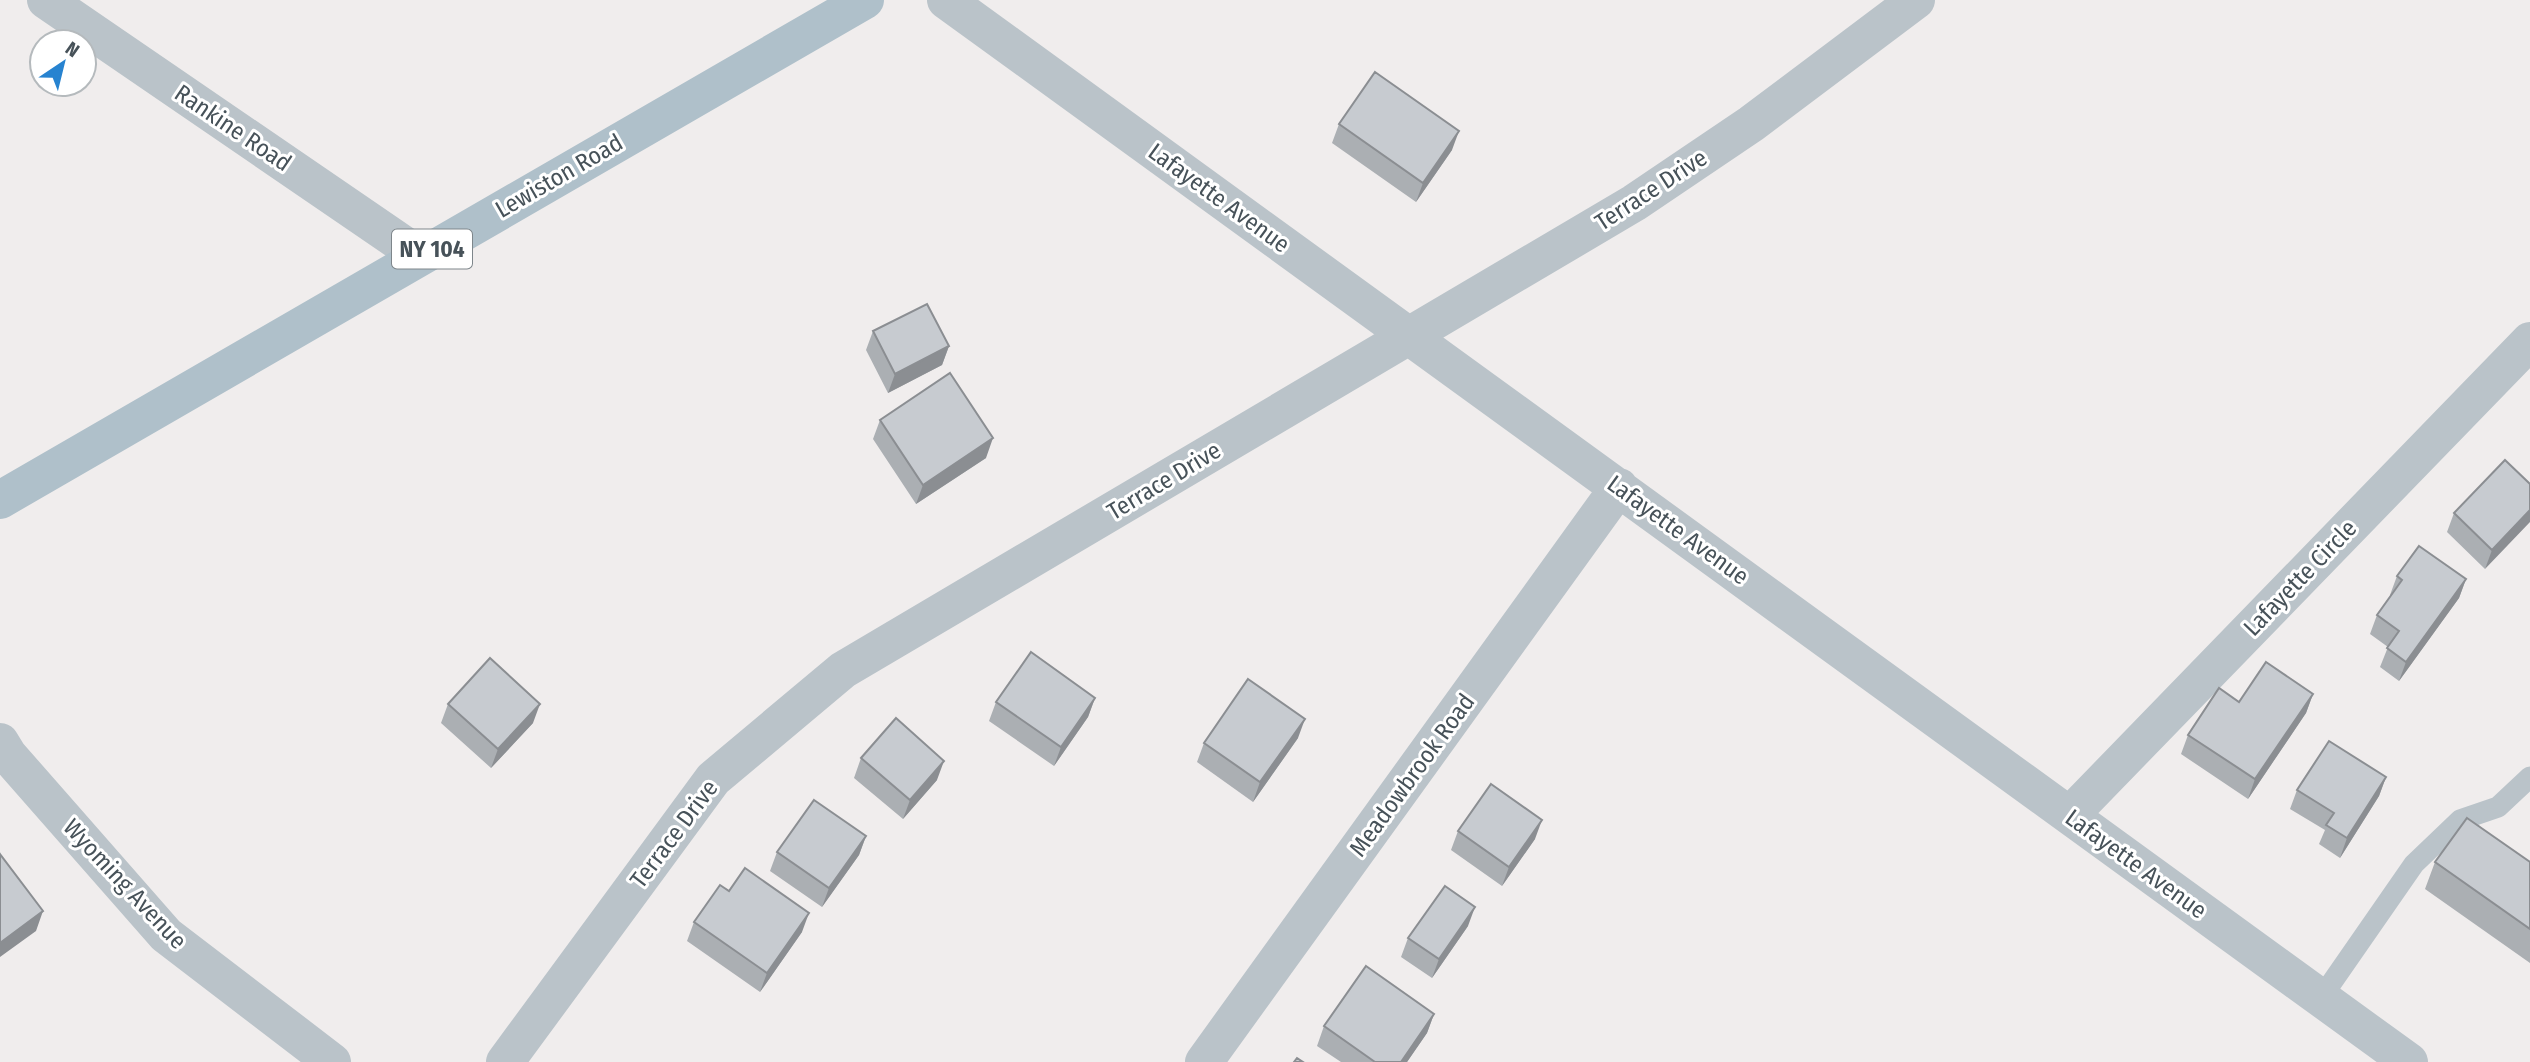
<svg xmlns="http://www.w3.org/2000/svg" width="2530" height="1062" font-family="'Fira Sans Condensed',sans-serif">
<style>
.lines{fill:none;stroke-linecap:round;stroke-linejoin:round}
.service{stroke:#bac3c9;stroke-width:21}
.minor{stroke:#bac3c9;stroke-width:38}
.primary{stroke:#afc0ca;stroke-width:38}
.wall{fill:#abafb3}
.shaded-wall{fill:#8b8e92}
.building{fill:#c7cbd0;stroke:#8b8e92;stroke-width:2}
.labels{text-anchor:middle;stroke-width:6;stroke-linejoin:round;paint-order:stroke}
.shield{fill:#fff;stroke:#7e868b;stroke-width:2}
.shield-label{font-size:23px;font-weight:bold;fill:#475259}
.street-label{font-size:24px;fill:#475259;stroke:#fff}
</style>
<rect width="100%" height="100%" fill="#f0eded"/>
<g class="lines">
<!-- service -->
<path class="service" d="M2321 998 2414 864 2460 820 2498 807 2530 777"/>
<!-- minor -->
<path class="minor" d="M46 0 420 256
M946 0 2409 1062
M0 742 8 755 166 935 332 1062
M2070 815 2530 341
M505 1062 713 779 843 670 1634 203 1751 124 1916 0
M1204 1062 1619 487"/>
<!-- primary -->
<path class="primary" d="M0 500 865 0"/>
</g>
<!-- wall -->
<path class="wall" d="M1339 124 1452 150 1416 202 1332 143Z
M873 331 949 346 942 365 888 393 866 350Z
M880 420 986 458 916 504 873 439Z
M2530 484 2485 569 2447 532 2454 513Z
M2397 576 2466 579 2459 598 2399 681 2380 667 2388 647 2370 634 2377 615 2391 596 2390 595Z
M2313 694 2306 713 2248 799 2181 754 2188 735 2239 702Z
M1095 698 1088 717 1054 766 989 721 996 702Z
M448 704 533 723 491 768 441 723Z
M1298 738 1253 802 1197 762 1204 743Z
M861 758 937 780 903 819 854 778Z
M2386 777 2379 796 2340 858 2319 844 2325 830 2290 809 2297 790Z
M1458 831 1535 839 1502 886 1451 850Z
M866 836 859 855 822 907 770 871 777 852Z
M2435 862H2530V963L2425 889Z
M729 891 802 932 760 992 687 941 694 922Z
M1468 926 1432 978 1401 957 1408 938Z
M1434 1014 1427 1033 1407 1062H1341L1317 1046 1324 1026Z"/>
<!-- shaded-wall -->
<path class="shaded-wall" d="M1459 131 1452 150 1416 202 1423 183Z
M949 346 942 365 888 393 895 374Z
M993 438 986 458 916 504 923 485Z
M2530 510V522L2485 569 2492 550Z
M2466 579 2459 598 2399 681 2406 662Z
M2313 694 2306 713 2248 799 2255 779Z
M1095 698 1088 717 1054 766 1061 747Z
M540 704 533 723 491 768 498 749Z
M1305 719 1298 738 1253 802 1260 782Z
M944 761 937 780 903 819 910 800Z
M2386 777 2379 796 2340 858 2347 838Z
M1542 820 1535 839 1502 886 1509 867Z
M866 836 859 855 822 907 829 888Z
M1475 907 1468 926 1432 978 1439 959Z
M43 911 36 931 0 957V943Z
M809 913 802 932 760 992 767 973Z
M1434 1014 1427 1033 1407 1062H1401Z"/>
<!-- building -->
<path class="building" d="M1375 72 1459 131 1423 183 1339 124Z
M927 304 949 346 895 374 873 331Z
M950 373 993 438 923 485 880 420Z
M2505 460 2530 484V510L2492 550 2454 513Z
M2419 546 2466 579 2406 662 2387 648 2399 631 2377 615 2402 580 2397 576Z
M1031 652 1095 698 1061 747 996 702Z
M490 658 540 704 498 749 448 704Z
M2266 662 2313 694 2255 779 2188 735 2219 688 2239 702Z
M1248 679 1305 719 1260 782 1204 743Z
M896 718 944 761 910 800 861 758Z
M2329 741 2386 777 2347 838 2326 825 2334 813 2297 790Z
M1491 784 1542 820 1509 867 1458 831Z
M814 800 866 836 829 888 777 852Z
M2467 818 2530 862V929L2435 862Z
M0 854 43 911 0 943Z
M745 868 809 913 767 973 694 922 720 885 729 891Z
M1445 886 1475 907 1439 959 1408 938Z
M1366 966 1434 1014 1401 1062H1375L1324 1026Z
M1297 1058 1303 1062H1294Z"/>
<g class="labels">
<!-- shield labels -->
<rect class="shield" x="392" y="229.5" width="80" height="39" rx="5"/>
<g class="shield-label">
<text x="432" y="257">NY 104</text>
</g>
<!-- street labels -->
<g class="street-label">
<text transform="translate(233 128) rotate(34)" y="8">Rankine Road</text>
<text transform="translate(559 176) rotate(-30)" y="8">Lewiston Road</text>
<text transform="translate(1651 190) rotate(-33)" y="8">Terrace Drive</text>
<text transform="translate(1219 198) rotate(36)" y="8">Lafayette Avenue</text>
<text transform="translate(1164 481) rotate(-31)" y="8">Terrace Drive</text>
<text transform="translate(1678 530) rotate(36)" y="8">Lafayette Avenue</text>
<text transform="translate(2300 578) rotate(-46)" y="8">Lafayette Circle</text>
<text transform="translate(1412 775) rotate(-54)" y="8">Meadowbrook Road</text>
<text transform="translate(674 834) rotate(-53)" y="8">Terrace Drive</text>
<text transform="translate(2136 864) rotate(36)" y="8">Lafayette Avenue</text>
<text transform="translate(125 884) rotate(47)" y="8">Wyoming Avenue</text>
</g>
</g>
<!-- north arrow -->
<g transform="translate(63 63) rotate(35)"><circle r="33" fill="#ffffff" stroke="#b5babd" stroke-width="2"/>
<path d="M0-5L12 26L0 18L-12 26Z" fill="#2783d0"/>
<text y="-10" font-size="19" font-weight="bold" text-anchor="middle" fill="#475259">N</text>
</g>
</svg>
